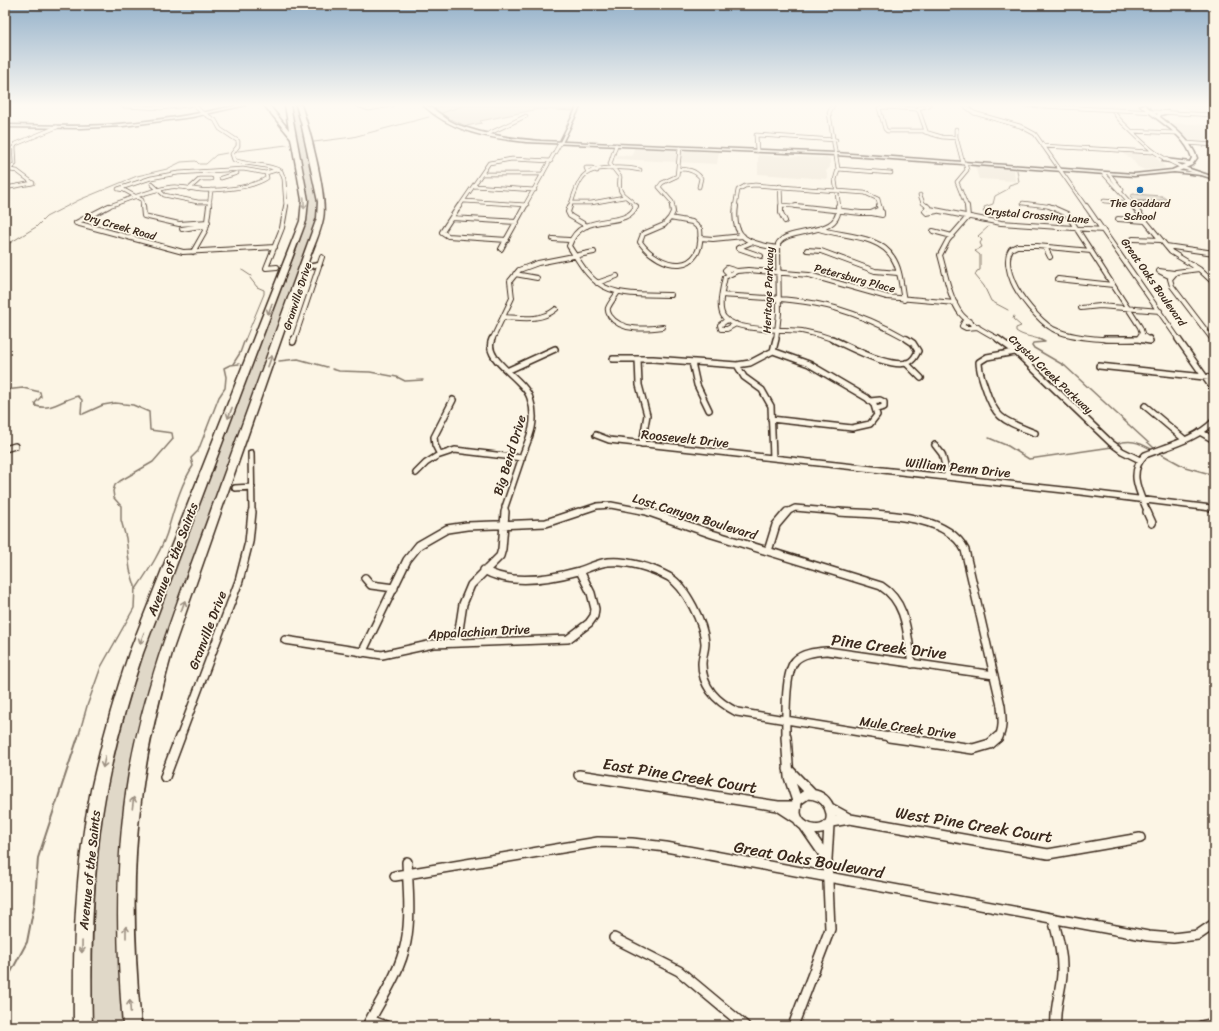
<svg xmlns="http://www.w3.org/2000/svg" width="1219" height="1031" font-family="Sriracha,sans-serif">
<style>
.built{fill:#eee6d6}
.green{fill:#e0d8c8;stroke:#8e8173}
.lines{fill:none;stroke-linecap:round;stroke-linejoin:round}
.stream-far2{stroke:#85796b;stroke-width:1}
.stream-far1{stroke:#85796b;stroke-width:1.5}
.stream{stroke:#85796b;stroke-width:2}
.minor-far4-casing{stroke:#3b2a1e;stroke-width:4.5}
.minor-far3-casing{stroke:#3b2a1e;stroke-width:6}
.minor-far2-casing{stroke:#3b2a1e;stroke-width:8}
.minor-far1-casing{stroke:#3b2a1e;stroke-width:10}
.minor-casing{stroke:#3b2a1e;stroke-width:12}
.tertiary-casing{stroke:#3b2a1e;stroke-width:3}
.secondary-casing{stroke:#3b2a1e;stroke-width:3}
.primary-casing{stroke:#3b2a1e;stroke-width:3}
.motorway-casing{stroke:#3b2a1e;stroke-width:3}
.minor-far4{stroke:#fcf5e5;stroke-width:3}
.minor-far3{stroke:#fcf5e5;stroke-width:4}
.minor-far2{stroke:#fcf5e5;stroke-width:5}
.minor-far1{stroke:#fcf5e5;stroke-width:7}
.minor{stroke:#fcf5e5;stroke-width:9}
.tertiary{fill:#fcf5e5;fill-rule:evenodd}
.secondary{fill:#fcf5e5;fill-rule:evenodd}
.primary{fill:#fcf5e5;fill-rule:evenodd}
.motorway{fill:#fcf5e5;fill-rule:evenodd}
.oneway{stroke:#9c9082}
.poi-dot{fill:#1f6fb2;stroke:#fcf5e5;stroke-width:1.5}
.labels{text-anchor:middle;stroke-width:3.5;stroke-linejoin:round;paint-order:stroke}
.far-poi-label{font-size:11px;fill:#3b2a1e;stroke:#fcf5e5}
.far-street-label{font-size:11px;fill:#3b2a1e;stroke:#fcf5e5}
.street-label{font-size:13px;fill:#3b2a1e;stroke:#fcf5e5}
.near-street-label{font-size:16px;fill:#3b2a1e;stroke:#fcf5e5}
</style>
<rect width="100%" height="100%" fill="#fcf5e5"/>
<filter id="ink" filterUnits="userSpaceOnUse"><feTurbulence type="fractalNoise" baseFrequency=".025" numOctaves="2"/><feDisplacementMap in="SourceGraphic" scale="8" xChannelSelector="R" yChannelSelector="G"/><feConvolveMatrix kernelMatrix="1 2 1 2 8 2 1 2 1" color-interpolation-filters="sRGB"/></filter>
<g filter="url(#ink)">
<!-- built -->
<path class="built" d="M1050 105H1139L1141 109H1139Z
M1180 105H1214V114L1192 112Z
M1170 123 1214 125V147L1193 146Z
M634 148 719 152 717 164 616 159 617 155 632 156Z
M1126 152 1152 153 1166 168 1145 170 1138 167 1131 158 1123 154V153Z
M758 155 828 158 830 159V167L826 171 828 179 758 174Z
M975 166 1014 169 1015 181 979 179Z"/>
<!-- green -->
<path class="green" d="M289 105H295L298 113 317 195V216L138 740 124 1026H90L87 933 97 821 123 703 259 342 299 243 305 221Z
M445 105H578L574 111 539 109 480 121 482 123 466 126 448 118 434 108Z
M1133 194 1162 196 1167 200 1135 201 1130 196Z"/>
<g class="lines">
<!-- stream-far2 -->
<path class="stream-far2" d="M442 113 465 105
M314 142 353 137 429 117
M238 151 287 145
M987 218 983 211 985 210 984 207 993 204 995 196 1008 189 1009 185 1019 182 1017 170
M988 227 978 236 982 240 980 243 982 247 975 251 980 255V270L977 271 975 275 984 286 991 301 1008 310
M5 246 36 227 46 217 79 200 137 176 167 169 181 162 196 161 199 164H206L216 155 227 153
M242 270 251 276
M1014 316 1013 319 1021 326 1016 328V331C1024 337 1032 336 1041 340
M245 340 264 294V290L257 287 250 278"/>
<!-- stream-far1 -->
<path class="stream-far1" d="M1039 339 1045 342 1033 343 1032 345 1034 348 1065 366 1154 448
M279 361 298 359 327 367
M233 364 240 353 245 339
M332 369 339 371 370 372 397 377 405 381 423 380
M5 390 23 388 40 392 41 397 35 403 36 406C52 411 63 399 78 396L82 400 81 413 83 414 103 405 115 403 133 405 149 412 150 430 172 433 173 439 153 462 120 481 115 485 113 491 114 498 121 506V520L126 538 130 570 135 586 134 608 101 667 87 706 78 738
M989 438 1008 446 1029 459 1112 447
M1116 444C1130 439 1138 442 1151 449
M1161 454 1185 467 1214 475
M136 589C149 570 163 549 169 526 175 506 181 484 193 466L191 458 198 451 219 397 225 388 226 377 224 368 230 365 239 364"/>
<!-- stream -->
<path class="stream" d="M5 979 11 972 27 942 35 901 38 858 78 737"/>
<!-- minor-far4 casing -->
<g class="minor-far4-casing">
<path id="minor-far4" d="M195 105 201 112 215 120 220 129 238 141V146L232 154 234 160C249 166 267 163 281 171L284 179 286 207
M357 105 369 109 392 105
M833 105 829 113 838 169 835 180 839 207
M964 105 974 113 1020 126 1035 134 1086 207
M1021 105 1214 115
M123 106 161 108 189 105
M883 107 916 109 919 111 926 131H887L885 129 879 108Z
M919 108 929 105
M1113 110C1117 119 1124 124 1131 131 1150 150 1159 157 1184 168
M956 129V137L963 163
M1131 131 1176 133
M925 132 942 137 956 138
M488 134 526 116
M1186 143 1214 145
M616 145 610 164 620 177C617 200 628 193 636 207
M1043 146 1152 152
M757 151 756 135 836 140
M965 163 967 170 957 182 967 207
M678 169C687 169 695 170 701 178L699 187
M838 169 891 173
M5 173 15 164 14 147 16 144 57 127
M588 173 586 168H592L597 171
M1103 173 1134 207
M482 174H543
M1109 174 1122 190
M221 178 237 173
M152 184 164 195 198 202H210
M474 186 535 190
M780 186 781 207
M5 188 33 183 17 171 10 170
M189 189 200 179H211
M920 195 923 203 928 207
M464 201 527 205
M1104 201 1153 204
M571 203H591L624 197
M1023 203 1054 207
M781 205 806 207
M106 207C127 200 149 190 171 187 181 186 191 189 201 190 219 191 252 188 267 178L266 173 276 170
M143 207 142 200 124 190 118 189 151 178 178 173 243 169 266 173 269 172
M209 207 211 190
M459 207 489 163 512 159 551 161
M524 207 560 143
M570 207C573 198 576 186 582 178 590 165 627 167 640 170
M673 207 672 202 659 187 662 183 677 176 680 148
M735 207 738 190 745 186 755 185 865 193 878 199 880 207"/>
</g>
<!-- minor-far3 casing -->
<g class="minor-far3-casing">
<path id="minor-far3" d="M109 206 76 223 183 252 275 247
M143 206 144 216 179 224 208 222
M459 206 442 232 448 236 507 240
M570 206 568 212 570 216 587 226
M636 206C626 231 581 209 569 246 577 258 586 275 598 283 616 297 649 294 671 295
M736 206C731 239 750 244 778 248
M781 206V213L785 221
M796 206 861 213H871L880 209 879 206
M927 206 930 209 1001 223 1103 230
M967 206 968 217 948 240 940 255C945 272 950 300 961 314 970 325 988 333 1000 340
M1049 206 1067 214 1091 251
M1086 206 1179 340
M1133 206 1171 252 1199 269 1214 283
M928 208 925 211 927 213 937 211
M872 213 882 215V212L878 210
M452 218 517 222
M670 218 692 222 700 229C705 276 661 271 640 242L643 234 664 225Z
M670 218 673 212 672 206
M1118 219 1145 221
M182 229 207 225
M819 229C842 237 879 234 893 258 901 270 901 287 904 300
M933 231 952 236
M700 238 713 239 743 236
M553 239 569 240
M1133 239 1161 240
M752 242 738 248 761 256
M1017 246H1037L1091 251 1140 327 1142 333 1138 339C1116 341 1072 339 1053 329 1039 321 1019 296 1013 282 1009 273 1005 258 1011 249Z
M1166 246 1214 253
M1045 247 1050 257
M501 249 525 206
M807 250 821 251 875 271 898 273
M193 252 206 229 209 206
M277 267 266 268 282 228 286 206
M1199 269 1176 272 1170 279 1172 286 1213 340
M515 274 537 278
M729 274 725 270 727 268 737 271
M1171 277 1159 271 1174 273
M1058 279 1113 285
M597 283 617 276
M618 292C615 297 610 303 608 308 607 311 609 314 610 316 621 332 647 329 663 327
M722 295C759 298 799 298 835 308 859 315 888 328 909 340
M1081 308 1100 306 1160 311
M503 317C522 318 540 322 556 309
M727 320 720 325 721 329H727L736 324
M969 321 964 322 962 326 966 328 978 327
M1142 335 1149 340
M1138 339 1141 340
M294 340 322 257
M492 340 512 298 510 281 519 270 538 263 594 252
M776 340 779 313 778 244C787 226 843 238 838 206
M835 340C824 336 813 333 802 331 783 329 736 332 724 317 717 308 723 287 725 277L737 271 748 270 809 275 887 297 955 303"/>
</g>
<!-- minor-far2 casing -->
<g class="minor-far2-casing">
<path id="minor-far2" d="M492 339C482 360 524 378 530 398 533 407 534 418 532 428 530 437 526 446 523 454 517 472 511 489 505 507V513
M832 339C848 346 900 375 913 359 915 357 917 353 918 351L913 343 907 339
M998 339 1016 352 1111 443 1122 451 1140 460
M1105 339H1137
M1138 339 1150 341 1149 339
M1178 339 1214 390
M1213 339 1214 341
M293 342 294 339
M1214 346V349
M1015 352 987 357 979 362C979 371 982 378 985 387 995 420 1005 421 1035 433
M613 359H653L737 365 750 363 773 351 776 339
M638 359 639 385 647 415 642 444
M692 362 697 385 709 410
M906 363 921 378
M737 365 744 377 762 390 771 406 773 458
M1099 366 1214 378
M509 370 555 349
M870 401 880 400 884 402V407L876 409
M1145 406 1184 439
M771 419 852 428 870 424 877 415 874 405 867 398 809 364 773 351
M1200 432 1214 440
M596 435 609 440 1073 491 1211 508
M935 445 942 454 948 477
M5 449 15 446
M251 453 252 513
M439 453 435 445 434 437 453 400
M416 473 426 463 437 456 455 450 522 458
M235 488 252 487
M576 513 597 506 611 505 652 513
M785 513 795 508 850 513
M1148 513C1140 493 1127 473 1145 455 1168 446 1197 439 1214 421"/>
</g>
<!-- minor-far1 casing -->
<g class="minor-far1-casing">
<path id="minor-far1" d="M649 512 712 534 881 586C908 603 907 635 912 664
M839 512C876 515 946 512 965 550L1001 706C1002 717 1004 729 998 738
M1147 512 1152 523
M768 551 776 525 787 512
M484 570C511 586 550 579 579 571 589 568 598 563 608 562 628 560 652 568 669 577 686 587 704 624 705 643 705 650 702 657 702 664 702 688 717 702 737 712L896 738
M365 578 371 585 394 588
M285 640 382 655 433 644 568 639 589 623 594 616 595 609 591 593 580 571
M457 643 463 604 471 585 500 556 502 549 505 512
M362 653 407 560 419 545 447 529 467 526 546 523 579 512
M180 738 239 581 249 542 252 512
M786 738C786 722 784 673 795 661 802 653 816 652 827 651L994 675"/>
</g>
<!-- minor casing -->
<g class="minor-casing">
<path id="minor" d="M786 737 789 777 797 801
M889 737 973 749 990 744 998 737
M788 769 812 794
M579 775 778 806H795
M165 777 180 737
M807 794C817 794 825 798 829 807 841 836 799 836 796 813 796 810 797 805 797 801Z
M778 806 798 819
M830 808 850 819 1048 854 1140 838
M831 822 850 819
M805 827 827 859
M395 876 598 842 632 843 666 847 1148 936 1173 938 1198 935 1214 924
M1053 919C1058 937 1063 955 1062 974 1061 992 1054 1008 1056 1026
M614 938 679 971 745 1026
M370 1020 386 1026
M367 1026C381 999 400 973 406 942 411 916 408 888 407 862
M793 1026 830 929 827 859 829 825
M1201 1026 1214 1023"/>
</g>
<!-- tertiary casing -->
<g class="tertiary-casing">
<path id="tertiary" d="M578 105H581L562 143 559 144Z"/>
</g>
<!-- secondary casing -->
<g class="secondary-casing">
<path id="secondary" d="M239 105H246L192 117 123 126 81 128 5 127V125C39 125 72 127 106 125 150 122 195 115 239 105Z
M1184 167 1214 177V179L1182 169V168Z"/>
</g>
<!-- primary casing -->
<g class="primary-casing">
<path id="primary" d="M423 105C430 105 442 116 450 121 455 124 461 126 467 128 491 136 516 139 541 141L836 153 1134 174 1172 170 1186 164 1163 161V160L1165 159 1190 162 1192 158C1185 134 1157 121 1140 105H1145L1157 115 1158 113 1168 111V113L1161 115 1160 117C1174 128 1191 140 1197 158L1192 165 1179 171 1201 173 1203 174 1201 175 1174 172 1134 176 836 155 526 142C489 138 451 132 423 105Z"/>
</g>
<!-- motorway casing -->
<g class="motorway-casing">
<path id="motorway" d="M264 105H269L289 130 285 105H290L308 200 306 221 143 653C128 698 115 744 106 791 92 868 90 947 92 1026H74C73 947 75 868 91 790 101 744 114 698 129 653L300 221 302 200 291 138Z
M296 105H301C309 127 328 197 323 219 320 234 312 250 307 265L318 263 322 265 309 269 304 274 173 649C159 699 147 748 141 800 131 875 134 951 141 1026H123C116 942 115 857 129 773 145 684 178 601 209 516 245 416 281 317 317 218L318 202 301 122Z"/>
</g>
<!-- minor-far4 -->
<use href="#minor-far4" class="minor-far4"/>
<!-- minor-far3 -->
<use href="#minor-far3" class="minor-far3"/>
<!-- minor-far2 -->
<use href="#minor-far2" class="minor-far2"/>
<!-- minor-far1 -->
<use href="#minor-far1" class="minor-far1"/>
<!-- minor -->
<use href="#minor" class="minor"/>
<!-- tertiary -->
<use href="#tertiary" class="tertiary"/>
<!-- secondary -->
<use href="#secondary" class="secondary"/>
<!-- primary -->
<use href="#primary" class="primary"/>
<!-- motorway -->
<use href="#motorway" class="motorway"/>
</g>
<!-- one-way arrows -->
<defs><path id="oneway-shaft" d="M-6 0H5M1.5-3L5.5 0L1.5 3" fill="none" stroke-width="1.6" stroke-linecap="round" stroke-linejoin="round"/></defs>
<g class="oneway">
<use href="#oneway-shaft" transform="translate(304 203) rotate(87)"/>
<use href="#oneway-shaft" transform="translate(270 309) rotate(111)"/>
<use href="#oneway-shaft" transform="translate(270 361) rotate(-70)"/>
<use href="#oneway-shaft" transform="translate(230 413) rotate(111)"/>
<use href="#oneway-shaft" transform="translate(183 606) rotate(-70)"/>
<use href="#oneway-shaft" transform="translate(142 638) rotate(111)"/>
<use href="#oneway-shaft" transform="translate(104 762) rotate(102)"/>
<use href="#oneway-shaft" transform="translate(133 803) rotate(-83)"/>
<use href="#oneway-shaft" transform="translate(126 932) rotate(-90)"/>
<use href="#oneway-shaft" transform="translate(82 947) rotate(91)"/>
<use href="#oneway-shaft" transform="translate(130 1006) rotate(-94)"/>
</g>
</g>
<!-- sky -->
<linearGradient id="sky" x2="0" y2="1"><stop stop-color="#94b1ca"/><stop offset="0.42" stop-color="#fefaf3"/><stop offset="1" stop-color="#fefaf3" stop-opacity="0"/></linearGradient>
<rect width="1219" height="250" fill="url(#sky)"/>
<!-- markers -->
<circle class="poi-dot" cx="1140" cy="190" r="4"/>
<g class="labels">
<!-- far-poi labels -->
<g class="far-poi-label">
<text x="1140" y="207">The Goddard<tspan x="1140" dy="13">School</tspan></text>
</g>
<!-- far-street labels -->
<g class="far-street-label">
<text transform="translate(1037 215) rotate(5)" y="4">Crystal Crossing Lane</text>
<text transform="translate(120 226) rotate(16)" y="4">Dry Creek Road</text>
<text transform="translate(855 278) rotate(15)" y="4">Petersburg Place</text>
<text transform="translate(1154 282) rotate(55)" y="4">Great Oaks Boulevard</text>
<text transform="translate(768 290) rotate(-88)" y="4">Heritage Parkway</text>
<text transform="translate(297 296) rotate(-72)" y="4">Granville Drive</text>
<text transform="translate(1051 374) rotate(43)" y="4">Crystal Creek Parkway</text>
</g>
<!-- street labels -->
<g class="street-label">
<text transform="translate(685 438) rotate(6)" y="5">Roosevelt Drive</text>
<text transform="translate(509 455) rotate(-73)" y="5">Big Bend Drive</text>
<text transform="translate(958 467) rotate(6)" y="5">William Penn Drive</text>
<text transform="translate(695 516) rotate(17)" y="5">Lost Canyon Boulevard</text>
<text transform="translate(172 559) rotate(-69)" y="5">Avenue of the Saints</text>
<text transform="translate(207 630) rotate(-69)" y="5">Granville Drive</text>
<text transform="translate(479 631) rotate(-3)" y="5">Appalachian Drive</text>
<text transform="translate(908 727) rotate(8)" y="5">Mule Creek Drive</text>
<text transform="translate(89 870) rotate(-84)" y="5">Avenue of the Saints</text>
</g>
<!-- near-street labels -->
<g class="near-street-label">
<text transform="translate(889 646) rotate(7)" y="6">Pine Creek Drive</text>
<text transform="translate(680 775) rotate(9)" y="6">East Pine Creek Court</text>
<text transform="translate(974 824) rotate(9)" y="6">West Pine Creek Court</text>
<text transform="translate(809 859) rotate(10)" y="6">Great Oaks Boulevard</text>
</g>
</g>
<!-- margin -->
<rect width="1219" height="1031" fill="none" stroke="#fcf5e5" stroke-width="20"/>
<rect x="10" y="10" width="1199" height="1011" fill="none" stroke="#3b2a1e" stroke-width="1.5" filter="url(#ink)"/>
</svg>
